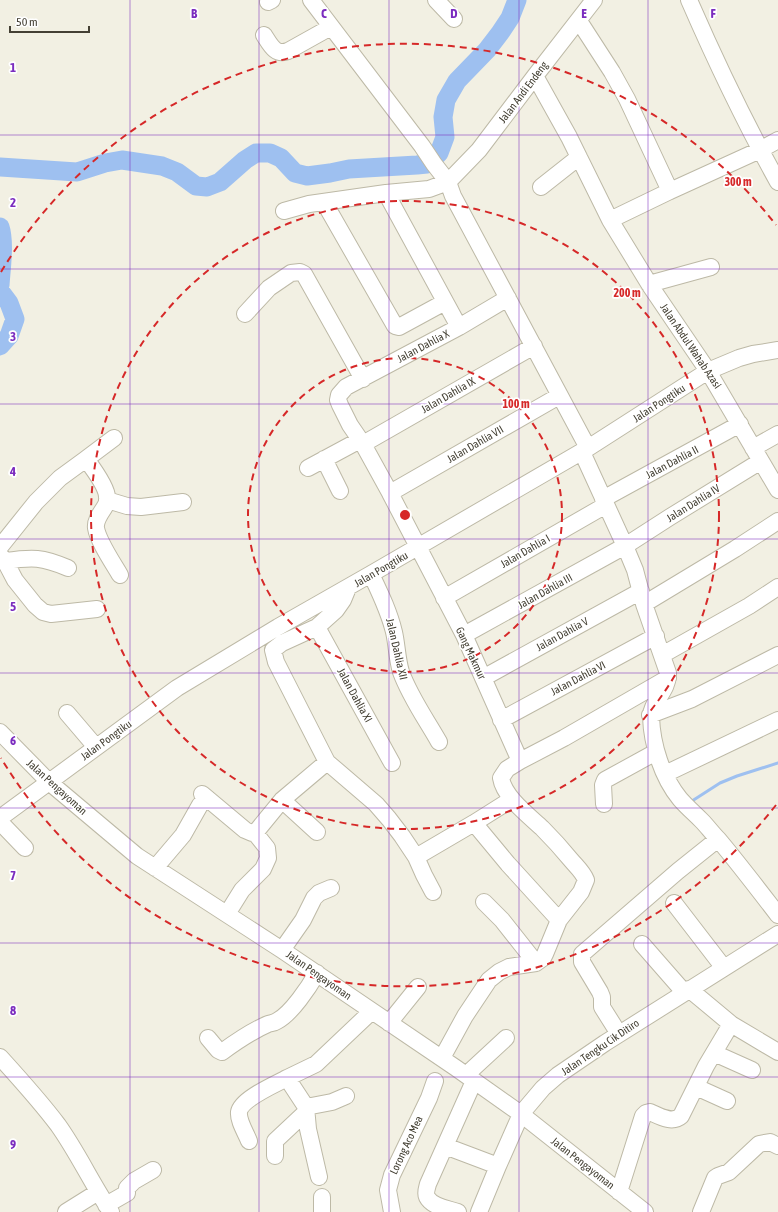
<svg xmlns="http://www.w3.org/2000/svg" width="778" height="1212" font-family="'Asap Condensed',sans-serif">
<style>
.lines{fill:none;stroke-linecap:round;stroke-linejoin:round}
.stream{stroke:#9ec0f0;stroke-width:3}
.river{stroke:#9ec0f0;stroke-width:19}
.minor-casing{stroke:#bdb9a6;stroke-width:18}
.minor{stroke:#fff;stroke-width:16}
.grid{fill:none;stroke:#7b2cbf;stroke-width:1;stroke-opacity:0.55}
.ring{fill:none;stroke:#d62828;stroke-width:2;stroke-dasharray:7 5}
.labels{text-anchor:middle;stroke-width:3.5;stroke-linejoin:round;paint-order:stroke}
.street-label{font-size:11px;fill:#444034;stroke:#fff}
.grid-label{font-size:13px;text-anchor:middle;font-weight:bold;fill:#7b2cbf;stroke:#fff;stroke-width:3.5;stroke-linejoin:round;paint-order:stroke}
.centre{fill:#d62828;stroke:#fff;stroke-width:2}
.ring-label{font-size:12px;text-anchor:middle;font-weight:bold;fill:#d62828;stroke:#fff;stroke-width:3.5;stroke-linejoin:round;paint-order:stroke}
</style>
<rect width="100%" height="100%" fill="#f2f0e3"/>
<g class="lines">
<!-- stream -->
<path class="stream" d="M692 801 720 783 737 776 778 763"/>
<!-- river -->
<path class="river" d="M0 167 77 172 105 163 122 160 162 166 177 172 196 186 207 187 220 182 245 160 256 153H270L281 158 295 173 307 176 330 173 349 169 417 165 427 164 439 153 445 137 443 117 446 100 457 81 487 50 500 33 510 18 517 0
M0 227C5 242 1 270 0 285
M0 291 9 303 15 319 9 336 0 346"/>
<!-- minor casing -->
<g class="minor-casing">
<path id="minor" d="M311 0 422 146 434 164 448 182 453 196 588 448
M436 0 454 19
M689 0C716 62 745 123 778 182
M268 2 272 0
M579 21 612 72 627 99 670 191
M264 35C270 44 275 56 288 51L331 27
M535 76 569 137 610 220 651 287 708 371 778 490
M541 187 579 157
M386 193 459 327
M324 202 395 326 399 327 445 302
M284 211 309 204 386 193 429 189 448 182 479 150 535 76 594 0
M610 220 670 191 760 150 778 140
M649 284 711 267
M508 298 459 327 346 387 339 395 338 400 340 405 350 425 363 444 390 493 464 635 520 761
M245 314 269 288 291 273 300 272 304 274 363 379
M363 444 534 346
M753 448 778 434
M582 452 625 546 635 570 644 604 668 673C669 691 650 703 651 717 652 745 662 777 680 799 687 807 694 813 702 821 707 826 712 833 718 839 739 864 758 889 778 915
M86 459 114 438
M324 459 340 491
M308 468 360 440
M390 493 559 396
M603 499 740 424
M107 500 127 506 141 507 183 502
M0 547 36 502 60 478 86 459C92 467 107 487 107 497 108 501 106 505 104 508 100 514 95 521 96 528 98 541 113 563 120 575
M0 555 5 561C33 557 42 557 68 568
M5 561 15 580 35 605 43 612 51 614 97 609
M371 574C380 593 389 611 394 632 397 645 397 659 401 672 410 697 426 719 439 742
M348 588 343 600 336 610 317 627 282 643 273 650 276 662 327 762 376 804 389 819 402 836 416 857 424 875 433 892
M444 598 606 505
M644 604 735 549 778 521
M317 627 392 763
M464 635 625 546 670 517 761 461
M662 655 749 606 778 587
M483 678 641 591
M67 713 96 747
M650 715 692 699 778 655
M501 720 656 636
M0 732 49 782 137 856 282 950 456 1068 521 1114 645 1212
M665 774 778 720
M202 794 245 830 252 833H255L282 800 327 762
M282 800 317 832
M604 804 603 785 605 780 656 752
M0 818 177 688 278 627 371 574 588 448 708 371 739 358 753 354 778 350
M0 822 25 848
M474 823 508 864 559 920
M416 857 474 823 512 799
M155 868 183 835 200 805 207 798
M674 903 724 968
M227 914 242 890 263 869 268 858 267 848 255 833
M642 944 684 992
M282 950 303 920 314 898 319 893 331 888
M536 963 543 958 545 954 559 920 581 892 586 880C583 872 576 866 571 860 562 849 552 838 542 828 528 815 504 797 501 778L507 769 520 761 564 738 668 678
M689 989 731 1024 778 1052
M389 1023 418 987
M619 1034 602 1007V997L600 992 582 962V954L678 871 718 839
M208 1038 218 1050 222 1052C237 1041 252 1031 268 1024 271 1023 274 1023 277 1021 291 1014 309 987 317 973
M714 1053 752 1070
M0 1057C20 1079 40 1101 58 1125 78 1153 92 1184 111 1212
M442 1058 465 1016 489 980 499 972 509 967 536 963 502 920 484 902
M466 1075 506 1038
M696 1087 727 1101
M306 1107 332 1102 346 1096
M249 1141C246 1133 238 1121 239 1112 241 1099 276 1084 287 1078
M445 1146 498 1166
M275 1156V1141L307 1111
M319 1177 308 1129 306 1107 287 1078 316 1064 372 1011
M619 1192 643 1116 646 1113 650 1112C659 1116 672 1124 681 1116L706 1066 731 1024
M322 1197V1212
M106 1205 127 1193V1188L134 1181 153 1170
M66 1212 98 1192
M392 1212 388 1190 392 1175 429 1098 435 1081
M458 1212C449 1209 432 1207 427 1197 425 1193 427 1188 428 1184L474 1081
M479 1212 498 1166 521 1114 543 1088 558 1075 605 1043 778 934
M701 1212 715 1178 718 1176 729 1172 759 1144 770 1142 778 1146"/>
</g>
<!-- minor -->
<use href="#minor" class="minor"/>
</g>
<!-- grid -->
<path class="grid" d="M130 0V1212M259 0V1212M389 0V1212M519 0V1212M648 0V1212M0 135H778M0 269H778M0 404H778M0 539H778M0 673H778M0 808H778M0 943H778M0 1077H778"/>
<!-- distance rings -->
<g class="ring">
<circle cx="405" cy="515" r="157"/>
<circle cx="405" cy="515" r="314"/>
<path d="M776 805A471 471 0 0 1 1 758M1 272A471 471 0 0 1 776 225"/>
</g>
<g class="labels">
<!-- street labels -->
<g class="street-label">
<text transform="translate(523 92) rotate(-53)" y="4">Jalan Andi Endeng</text>
<text transform="translate(423 346) rotate(-28)" y="4">Jalan Dahlia X</text>
<text transform="translate(691 346) rotate(56)" y="4">Jalan Abdul Wahab Azasi</text>
<text transform="translate(448 395) rotate(-30)" y="4">Jalan Dahlia IX</text>
<text transform="translate(659 403) rotate(-33)" y="4">Jalan Pongtiku</text>
<text transform="translate(475 444) rotate(-30)" y="4">Jalan Dahlia VII</text>
<text transform="translate(672 462) rotate(-28)" y="4">Jalan Dahlia II</text>
<text transform="translate(693 503) rotate(-32)" y="4">Jalan Dahlia IV</text>
<text transform="translate(525 551) rotate(-30)" y="4">Jalan Dahlia I</text>
<text transform="translate(381 569) rotate(-30)" y="4">Jalan Pongtiku</text>
<text transform="translate(545 591) rotate(-29)" y="4">Jalan Dahlia III</text>
<text transform="translate(562 634) rotate(-29)" y="4">Jalan Dahlia V</text>
<text transform="translate(397 649) rotate(77)" y="4">Jalan Dahlia XII</text>
<text transform="translate(471 653) rotate(65)" y="4">Gang Makmur</text>
<text transform="translate(578 678) rotate(-28)" y="4">Jalan Dahlia VI</text>
<text transform="translate(355 695) rotate(61)" y="4">Jalan Dahlia XI</text>
<text transform="translate(106 740) rotate(-36)" y="4">Jalan Pongtiku</text>
<text transform="translate(57 787) rotate(42)" y="4">Jalan Pengayoman</text>
<text transform="translate(319 975) rotate(35)" y="4">Jalan Pengayoman</text>
<text transform="translate(600 1047) rotate(-34)" y="4">Jalan Tengku Cik Ditiro</text>
<text transform="translate(406 1145) rotate(-65)" y="4">Lorong Aco Mea</text>
<text transform="translate(583 1163) rotate(38)" y="4">Jalan Pengayoman</text>
</g>
</g>
<g class="grid-label">
<text x="194" y="18">B</text>
<text x="324" y="18">C</text>
<text x="454" y="18">D</text>
<text x="584" y="18">E</text>
<text x="713" y="18">F</text>
<text x="13" y="72">1</text>
<text x="13" y="207">2</text>
<text x="13" y="341">3</text>
<text x="13" y="476">4</text>
<text x="13" y="611">5</text>
<text x="13" y="745">6</text>
<text x="13" y="880">7</text>
<text x="13" y="1015">8</text>
<text x="13" y="1149">9</text>
</g>
<circle cx="405" cy="515" r="6" class="centre"/>
<g class="ring-label">
<text x="738" y="186">300 m</text>
<text x="627" y="297">200 m</text>
<text x="516" y="408">100 m</text>
</g>
<!-- scale -->
<path d="M10 26v6h79v-6" fill="none" stroke="#444034" stroke-width="2"/>
<text x="16" y="26" font-size="12" fill="#444034" stroke="#ffffff" stroke-width="3" paint-order="stroke">50 m</text>
</svg>
